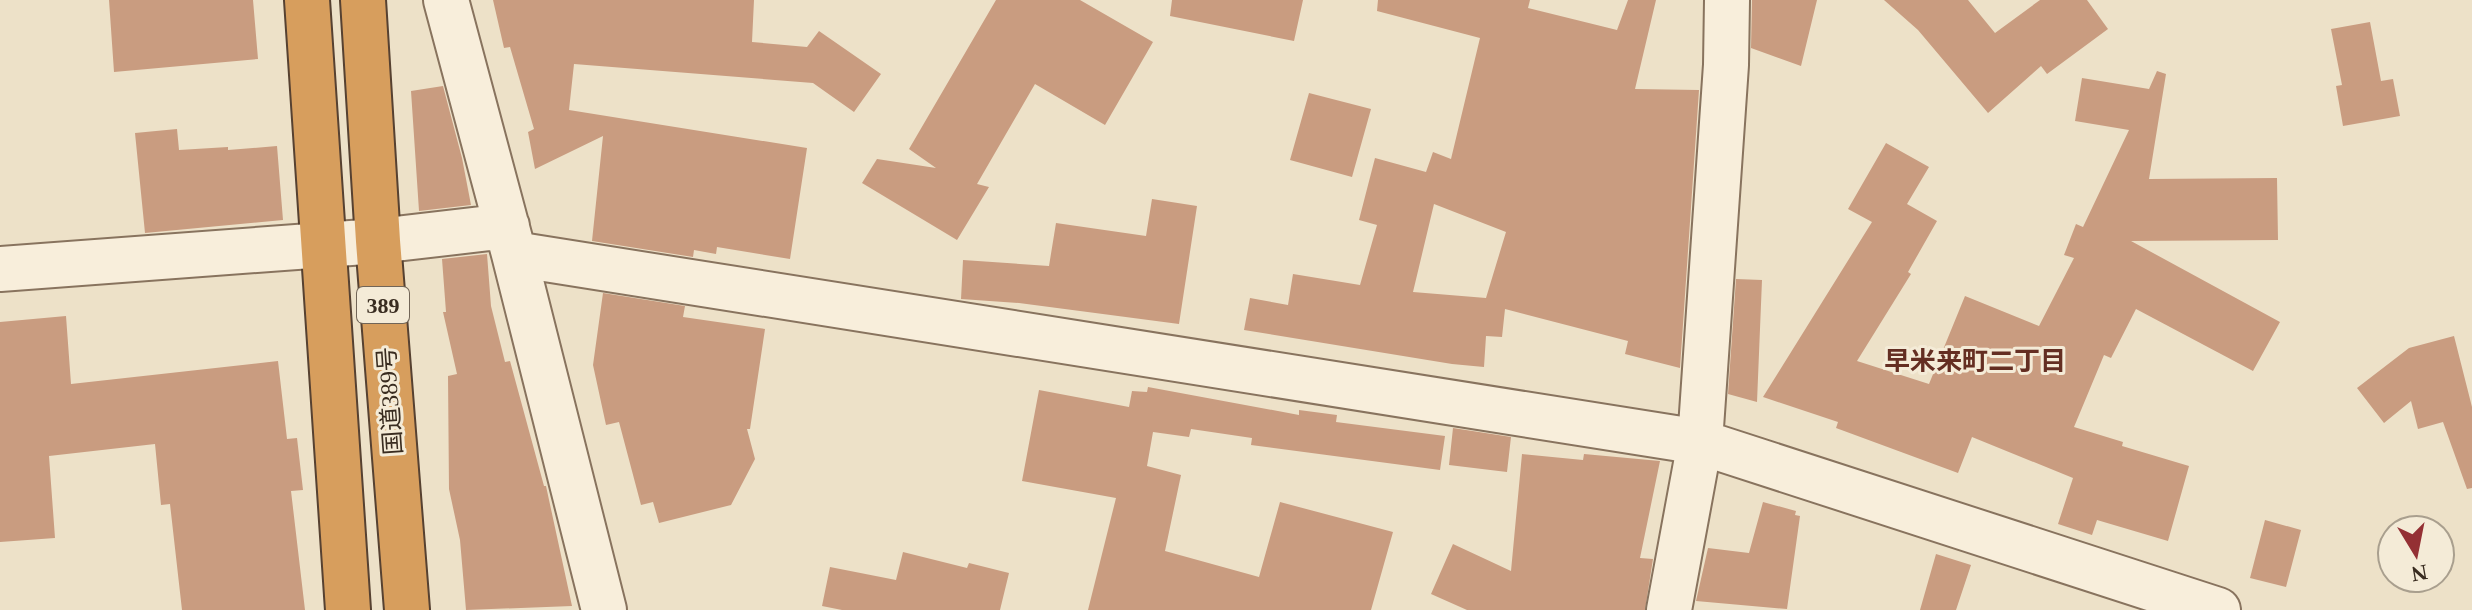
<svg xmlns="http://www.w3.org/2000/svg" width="2472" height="610" font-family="'Times New Roman','Noto Sans JP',serif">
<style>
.building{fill:#c99c80;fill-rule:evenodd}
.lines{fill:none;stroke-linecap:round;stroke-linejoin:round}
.minor-casing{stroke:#88735e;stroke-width:48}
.highway-casing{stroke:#564131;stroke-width:48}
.minor{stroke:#f8eedb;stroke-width:44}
.highway{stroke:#d79e5d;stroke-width:44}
.labels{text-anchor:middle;stroke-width:6;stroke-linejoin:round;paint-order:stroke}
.shield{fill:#f4ebd7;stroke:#716557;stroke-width:2}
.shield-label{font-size:22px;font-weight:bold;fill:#392c20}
.street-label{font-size:24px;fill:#392c20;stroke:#f4ebd7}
.neighbourhood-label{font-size:26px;font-weight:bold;fill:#642e22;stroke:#f4ebd7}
</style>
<rect width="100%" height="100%" fill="#ede1c8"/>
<!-- building -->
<path class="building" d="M109 0H253L258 59 114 72Z
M493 0H754L752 42 807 47 819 31 881 74 854 112 813 83 574 64 569 110 807 148 790 259 717 247 716 254 694 250 693 257 592 241 603 136 535 169 528 132 534 129 510 47 504 48Z
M996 0H1080L1153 42 1105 125 1035 84 977 184 989 187 957 240 862 183 877 159 936 168 909 149Z
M1172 0H1303L1294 41 1170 16Z
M1378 0H1530L1528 8 1617 30 1628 0H1656L1635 89 1699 90 1680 368 1625 354 1628 341 1505 309 1502 337 1486 336 1484 367 1452 364 1244 330 1250 298 1288 305 1293 274 1360 285 1377 225 1359 220 1375 158 1426 172 1433 152 1451 159 1480 38 1377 11ZM1434 204 1506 232 1486 298 1413 292Z
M1752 0H1817L1801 66 1751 48Z
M1884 0H1968L1995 33 2040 0H2087L2108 29 2047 74 2041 66 1988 113 1918 30Z
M2370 22 2381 81 2393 79 2400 116 2343 126 2336 86 2342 85 2331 29Z
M2157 71 2166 74 2149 179 2277 178 2278 240 2131 241 2280 322 2253 371 2136 309 2111 358 2104 355 2074 427 2123 442 2122 446 2189 466 2168 541 2097 520 2092 535 2058 524 2073 478 1972 437 1958 473 1836 428 1838 422 1763 397 1872 222 1848 209 1886 143 1929 167 1907 204 1937 221 1908 272 1911 274 1857 361 1929 384 1965 296 2039 326 2074 258 2064 255 2076 224 2083 227 2129 130 2075 121 2082 78 2149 89Z
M443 86 462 158 471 205 419 211 411 91Z
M1309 93 1371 109 1352 177 1290 160Z
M177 129 179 150 228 147V150L277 146 283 220 145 233 135 133Z
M1152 199 1197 206 1179 324 1019 303 961 299 963 260 1049 266 1056 223 1146 236Z
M487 254 491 306 505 362 510 361 544 486H546L572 606 466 610 460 540 449 489 448 376 457 374 443 312H446L442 259Z
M1736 279 1762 280 1757 402 1728 394Z
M603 293 685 306 683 317 765 329 750 429H747L755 459 731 505 659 523 653 502 641 505 619 422 606 425 593 365Z
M66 316 71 384 278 361 287 439 297 438 303 490 291 491 305 610H182L170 504 161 505 155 444 49 456 55 538 0 542V322Z
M2454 336 2472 407V488L2467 489 2443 422 2418 429 2411 401 2384 423 2357 388 2409 348Z
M1148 387 1299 415V410L1337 415 1336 422 1445 436 1440 470 1251 445 1252 438 1191 429 1189 437 1153 432 1147 466 1181 475 1165 551 1259 577 1280 502 1393 532 1371 610H1088L1116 498 1022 481 1039 390 1129 407 1132 391 1147 392Z
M1453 428 1511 437 1507 472 1449 465Z
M1522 454 1583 460 1584 454 1660 461 1640 558 1653 559 1645 610H1467L1431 594 1453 544 1511 571Z
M1763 502 1796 511 1795 515 1800 516 1787 609 1696 601 1708 548 1749 553Z
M2265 520 2301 530 2286 587 2250 578Z
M903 552 967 568 969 563 1009 573 1000 610H842L822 606 830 567 896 580Z
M1936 554 1971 565 1956 610H1920Z"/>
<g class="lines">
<!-- minor casing -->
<g class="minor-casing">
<path id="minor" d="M446 0 514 254 604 610
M514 254 1700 442 2218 610
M0 269 378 241 507 226
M1669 610 1700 442 1726 65 1727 0"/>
</g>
<!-- highway casing -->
<g class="highway-casing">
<path id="highway" d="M307 0 348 610
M363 0 378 241 407 610"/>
</g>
<!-- minor -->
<use href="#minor" class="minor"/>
<!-- highway -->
<use href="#highway" class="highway"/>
</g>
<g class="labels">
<!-- shield labels -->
<rect class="shield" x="357" y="287" width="52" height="36" rx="6"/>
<g class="shield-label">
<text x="383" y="313">389</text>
</g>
<!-- street labels -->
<g class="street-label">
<text transform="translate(390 401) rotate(-94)" y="8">国道389号</text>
</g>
<!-- neighbourhood labels -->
<g class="neighbourhood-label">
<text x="1975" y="370">早米来町二丁目</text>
</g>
</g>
<!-- north arrow -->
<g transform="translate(2416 554) rotate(170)"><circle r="38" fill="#f4ebd7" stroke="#a99f8e" stroke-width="2"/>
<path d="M0-6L14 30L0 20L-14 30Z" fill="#943034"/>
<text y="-12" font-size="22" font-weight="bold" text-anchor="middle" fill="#392c20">N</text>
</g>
</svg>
